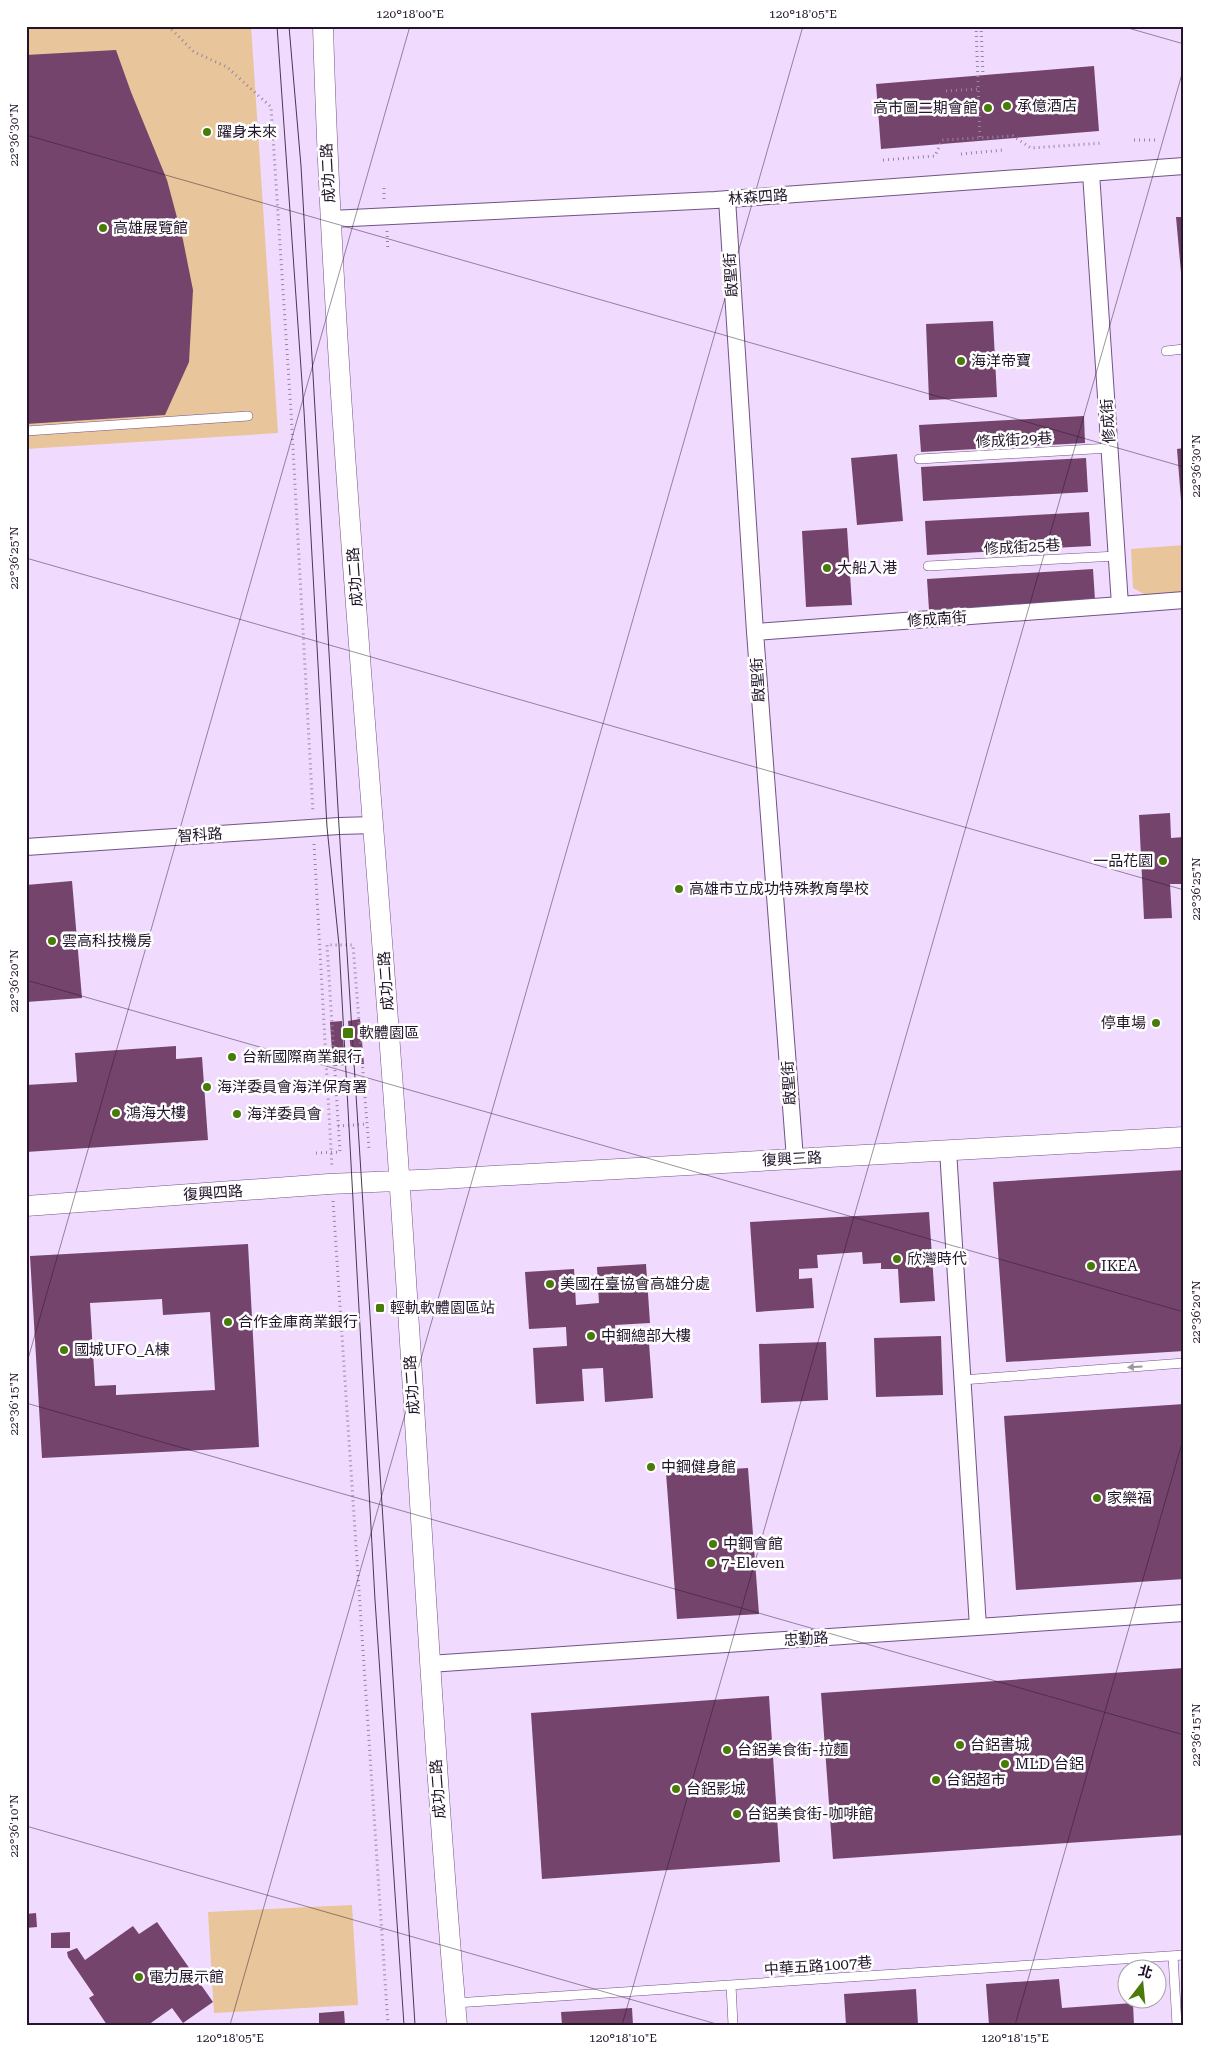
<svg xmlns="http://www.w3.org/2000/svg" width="1210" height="2051" font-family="'Roboto Serif','Noto Sans TC',serif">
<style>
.green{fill:#e8c59a}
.building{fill:#74446d;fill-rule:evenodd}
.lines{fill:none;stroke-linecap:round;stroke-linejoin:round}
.service-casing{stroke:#735286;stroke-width:10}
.minor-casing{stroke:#735286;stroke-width:18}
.tertiary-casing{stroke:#735286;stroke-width:21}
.path{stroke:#9684a2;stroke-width:3;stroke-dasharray:1 4;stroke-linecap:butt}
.service{stroke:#fff;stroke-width:9}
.minor{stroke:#fff;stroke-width:16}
.tertiary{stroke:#fff;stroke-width:20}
.tram{stroke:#483951;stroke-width:1}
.oneway{fill:#9c96a0}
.ticks{fill:none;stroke:#23152b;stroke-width:1;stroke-opacity:0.45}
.poi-dot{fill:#497b08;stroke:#fff;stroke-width:2}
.labels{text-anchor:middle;stroke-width:5;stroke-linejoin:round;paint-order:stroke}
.poi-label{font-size:15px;fill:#23152b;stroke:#fff;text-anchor:start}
.street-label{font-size:15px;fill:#23152b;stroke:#fff}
.neatline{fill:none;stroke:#23152b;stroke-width:2}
.ticks-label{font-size:12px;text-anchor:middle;fill:#23152b}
</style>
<rect width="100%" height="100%" fill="#f0dafe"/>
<!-- green -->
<path class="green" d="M26 26H251L278 433 26 449Z
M1184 545V593L1146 595 1133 588 1131 549Z
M352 1905 358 2005 214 2013 208 1912Z"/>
<!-- building -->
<path class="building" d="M116 50 131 92 167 180 183 240 193 290 189 362 165 415 26 424V55Z
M1094 66 1099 131 881 149 876 84Z
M1176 217H1184V272H1181Z
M993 321 997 397 929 400 926 324Z
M1084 416 1085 443 921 452 919 425Z
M1184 448V513H1182L1177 449Z
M897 454 903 521 857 525 851 458Z
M1086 458 1088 492 923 501 921 467Z
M1089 512 1091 546 927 555 925 521Z
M847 528 852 605 806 607 802 531Z
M1093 569 1095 600 929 610 927 579Z
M1170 813 1171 838 1184 837V884H1170L1172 918 1144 919 1139 815Z
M72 881 82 998 26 1002V885Z
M360 1019 364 1064H352L348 1021Z
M342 1021 345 1065 333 1066 330 1022Z
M176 1046V1059L202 1057 208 1140 26 1152V1085L77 1082 75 1053Z
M1184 1170V1351L1006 1362 993 1182Z
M929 1212 935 1301 900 1303 898 1269H881V1263L863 1264 862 1252 817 1255 818 1268 799 1269V1279L812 1278 814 1308 756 1312 750 1222Z
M248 1244 259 1447 42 1458 30 1256ZM162 1299 163 1315 210 1312 215 1390 116 1395V1385L95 1386 90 1303Z
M646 1264 650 1323 615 1325 616 1345 649 1343 653 1398 605 1402 603 1368 582 1369 584 1401 536 1404 533 1348 567 1346 566 1327 529 1329 525 1272 574 1269 576 1305 599 1303 597 1267Z
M941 1336 943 1395 876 1397 874 1338Z
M826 1342 828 1400 761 1403 759 1344Z
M1184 1404V1579L1016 1590 1004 1416Z
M748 1468 759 1614 677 1619 666 1473Z
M1184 1668V1835L833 1859 821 1693Z
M769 1696 780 1862 542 1879 531 1713Z
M36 1913 37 1927 26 1928V1914Z
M157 1922 213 2002 183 2023 172 2008 148 2025H107L89 1998 94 1995 68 1957 67 1952 77 1948 85 1960 133 1926 139 1934Z
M70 1932V1948H51V1933Z
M1059 1979 1062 2008 1133 2003 1134 2025H989L986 1984Z
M916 1989 918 2025H846L844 1994Z
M632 2008 633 2025H562L561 2012Z
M344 2011 345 2025H319V2013Z"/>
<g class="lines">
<!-- service casing -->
<g class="service-casing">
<path id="service" d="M1166 351 1184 349
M26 431 248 416
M919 459 1110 448
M928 566 1117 556
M962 1380 1184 1363
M1173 1956 1177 2025
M731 1985 733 2025
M455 2003 1184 1955"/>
</g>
<!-- minor casing -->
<g class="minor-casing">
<path id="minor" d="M1091 173 1120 605 1184 600
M727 199 755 632 795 1159
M331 219 715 200 1184 166
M755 632 1120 605
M26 847 339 826 374 825
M948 1150 978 1627
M429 1664 1184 1613"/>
</g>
<!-- tertiary casing -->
<g class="tertiary-casing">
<path id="tertiary" d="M323 26C333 372 366 716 391 1061 415 1382 429 1704 457 2025
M26 1206 329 1184 440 1179 1184 1137"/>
</g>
<!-- path -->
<path class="path" d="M168 26 194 52 227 67 271 107 291 412 313 813
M976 26 980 138
M981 26 983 75
M946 91 978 89
M1134 140H1157
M961 154 1004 150
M883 160 935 156 942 140 1013 136 1031 148 1103 143
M384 188V200
M387 231 388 251
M314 844 332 1167
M338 1126 367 1124
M316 1153 340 1152 327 945H353L369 1149
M333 1201 388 2025"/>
<!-- service -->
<use href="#service" class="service"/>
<!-- minor -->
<use href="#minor" class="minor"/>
<!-- tertiary -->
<use href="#tertiary" class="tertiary"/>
<!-- tram -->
<path class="tram" d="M277 26 304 411 327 827 339 945 375 1600 404 2025
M289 26 301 166 339 826 415 2025"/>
</g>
<!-- one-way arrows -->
<defs><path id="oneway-solid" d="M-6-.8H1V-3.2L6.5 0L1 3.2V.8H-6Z" transform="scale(1.25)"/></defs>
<use class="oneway" href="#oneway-solid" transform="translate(1135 1367) rotate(176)"/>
<!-- ticks -->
<path class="ticks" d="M1121 26 1184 44M26 135 1184 467M26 558 1184 890M26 980 1184 1312M26 1366 410 26M26 1403 1184 1735M26 1826 720 2025M230 2025 803 26M622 2025 1184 67M1015 2025 1184 1436"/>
<!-- markers -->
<g class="poi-dot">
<circle cx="1007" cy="106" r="5"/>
<circle cx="988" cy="108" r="5"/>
<circle cx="207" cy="132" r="5"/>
<circle cx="103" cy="228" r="5"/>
<circle cx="961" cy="361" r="5"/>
<circle cx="827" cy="568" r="5"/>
<circle cx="1163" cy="861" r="5"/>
<circle cx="679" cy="889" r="5"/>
<circle cx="52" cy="941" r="5"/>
<circle cx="1156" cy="1023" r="5"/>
<rect x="342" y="1027" width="12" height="12" rx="2.5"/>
<circle cx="232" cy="1057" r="5"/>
<circle cx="207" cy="1087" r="5"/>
<circle cx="116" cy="1113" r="5"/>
<circle cx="237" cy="1114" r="5"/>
<circle cx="897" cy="1259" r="5"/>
<circle cx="1091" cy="1266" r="5"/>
<circle cx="550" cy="1284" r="5"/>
<rect x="375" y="1303" width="10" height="10" rx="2.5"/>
<circle cx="228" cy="1322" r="5"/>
<circle cx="591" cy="1336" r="5"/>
<circle cx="64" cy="1350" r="5"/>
<circle cx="651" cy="1467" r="5"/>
<circle cx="1097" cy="1498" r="5"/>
<circle cx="713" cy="1544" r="5"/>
<circle cx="711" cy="1563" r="5"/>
<circle cx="960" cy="1745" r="5"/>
<circle cx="727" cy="1750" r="5"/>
<circle cx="1005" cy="1764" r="5"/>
<circle cx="936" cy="1780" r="5"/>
<circle cx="676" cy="1789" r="5"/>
<circle cx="737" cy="1814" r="5"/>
<circle cx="139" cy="1977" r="5"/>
</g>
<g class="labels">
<!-- poi labels -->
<g class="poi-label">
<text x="1017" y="111">承億酒店</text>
<text x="978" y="113" text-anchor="end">高市圖二期會館</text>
<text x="217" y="137">躍身未來</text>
<text x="113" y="233">高雄展覽館</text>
<text x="971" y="366">海洋帝寶</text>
<text x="837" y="573">大船入港</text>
<text x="1153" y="866" text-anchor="end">一品花園</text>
<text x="689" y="894">高雄市立成功特殊教育學校</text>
<text x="62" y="946">雲高科技機房</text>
<text x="1146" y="1028" text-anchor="end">停車場</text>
<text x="359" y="1038">軟體園區</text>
<text x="242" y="1062">台新國際商業銀行</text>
<text x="217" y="1092">海洋委員會海洋保育署</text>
<text x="126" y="1118">鴻海大樓</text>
<text x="247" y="1119">海洋委員會</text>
<text x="907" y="1264">欣灣時代</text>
<text x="1101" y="1271">IKEA</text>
<text x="560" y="1289">美國在臺協會高雄分處</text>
<text x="390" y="1313">輕軌軟體園區站</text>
<text x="238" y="1327">合作金庫商業銀行</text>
<text x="601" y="1341">中鋼總部大樓</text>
<text x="74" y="1355">國城UFO_A棟</text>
<text x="661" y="1472">中鋼健身館</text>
<text x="1107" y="1503">家樂福</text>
<text x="723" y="1549">中鋼會館</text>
<text x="721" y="1568">7-Eleven</text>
<text x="970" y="1750">台鋁書城</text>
<text x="737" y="1755">台鋁美食街-拉麵</text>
<text x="1015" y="1769">MLD 台鋁</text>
<text x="946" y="1785">台鋁超市</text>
<text x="686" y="1794">台鋁影城</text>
<text x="747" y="1819">台鋁美食街-咖啡館</text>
<text x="149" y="1982">電力展示館</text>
</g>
<!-- street labels -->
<g class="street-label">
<text transform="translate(328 173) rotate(-93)" y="5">成功二路</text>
<text transform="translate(758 197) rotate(-4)" y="5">林森四路</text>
<text transform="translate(731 275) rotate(-94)" y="5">啟聖街</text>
<text transform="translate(1108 421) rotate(-94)" y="5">修成街</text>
<text transform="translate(1014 440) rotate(-3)" y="5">修成街29巷</text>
<text transform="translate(1022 547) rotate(-3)" y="5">修成街25巷</text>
<text transform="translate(355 577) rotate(-94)" y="5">成功二路</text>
<text transform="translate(937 619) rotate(-4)" y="5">修成南街</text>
<text transform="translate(758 680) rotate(-94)" y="5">啟聖街</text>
<text transform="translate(200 835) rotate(-4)" y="5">智科路</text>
<text transform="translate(386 981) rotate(-94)" y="5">成功二路</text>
<text transform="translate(789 1083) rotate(-94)" y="5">啟聖街</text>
<text transform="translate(792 1159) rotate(-3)" y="5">復興三路</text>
<text transform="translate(213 1193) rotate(-4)" y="5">復興四路</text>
<text transform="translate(412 1385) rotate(-94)" y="5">成功二路</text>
<text transform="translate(806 1639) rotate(-4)" y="5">忠勤路</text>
<text transform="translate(438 1789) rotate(-94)" y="5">成功二路</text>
<text transform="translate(818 1966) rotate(-4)" y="5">中華五路1007巷</text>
</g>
</g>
<!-- border -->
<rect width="1210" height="2051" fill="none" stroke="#ffffff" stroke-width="55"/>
<!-- north arrow -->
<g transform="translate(1142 1984) rotate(16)"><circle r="24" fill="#ffffff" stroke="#a7a1aa"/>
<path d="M0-4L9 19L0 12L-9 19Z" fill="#497b08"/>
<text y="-8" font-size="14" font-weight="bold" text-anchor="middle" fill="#23152b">北</text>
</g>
<rect x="28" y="28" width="1154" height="1996" class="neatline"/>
<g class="ticks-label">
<text x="410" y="18">120°18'00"E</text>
<text x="803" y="18">120°18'05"E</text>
<text transform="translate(14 135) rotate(-90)" y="4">22°36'30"N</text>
<text transform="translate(1196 466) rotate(-90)" y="4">22°36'30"N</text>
<text transform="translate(14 558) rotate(-90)" y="4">22°36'25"N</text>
<text transform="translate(1196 889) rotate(-90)" y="4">22°36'25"N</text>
<text transform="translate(14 981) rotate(-90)" y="4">22°36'20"N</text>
<text transform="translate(1196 1312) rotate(-90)" y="4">22°36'20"N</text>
<text transform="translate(14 1404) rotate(-90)" y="4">22°36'15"N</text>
<text transform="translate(1196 1735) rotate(-90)" y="4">22°36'15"N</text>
<text transform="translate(14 1826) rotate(-90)" y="4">22°36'10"N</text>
<text x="230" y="2042">120°18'05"E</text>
<text x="623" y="2042">120°18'10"E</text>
<text x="1015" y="2042">120°18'15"E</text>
</g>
</svg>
